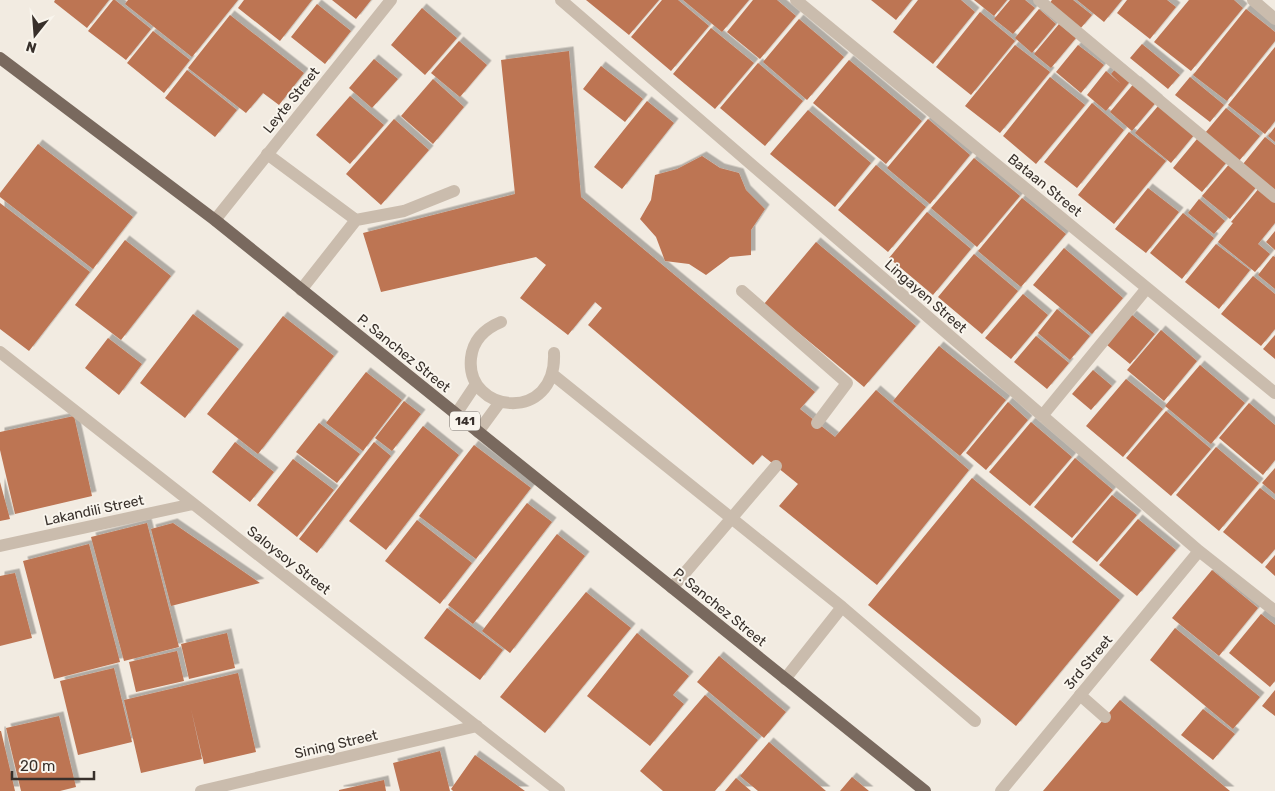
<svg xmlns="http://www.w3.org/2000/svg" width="1275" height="791" font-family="Rubik,sans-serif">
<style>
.building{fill:#bd7453;filter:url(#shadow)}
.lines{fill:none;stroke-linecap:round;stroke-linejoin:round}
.service{stroke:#cabcad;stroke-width:12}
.pedestrian{stroke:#cabcad;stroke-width:12}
.minor{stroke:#cabcad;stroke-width:12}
.primary{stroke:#79695e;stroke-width:12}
.labels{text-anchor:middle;stroke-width:4;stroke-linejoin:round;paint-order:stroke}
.shield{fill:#f9f5ed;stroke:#726b65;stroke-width:1}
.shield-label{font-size:12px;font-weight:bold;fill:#38302b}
.street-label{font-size:14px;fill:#38302b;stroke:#f9f5ed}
</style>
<defs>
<filter id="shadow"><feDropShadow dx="4.5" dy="-4.5" stdDeviation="0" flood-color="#0004"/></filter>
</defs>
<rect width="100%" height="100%" fill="#f2ebe1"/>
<!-- building -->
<path class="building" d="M55 0H109L87 28 54 2Z
M113 0H115L151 29 126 60 88 31Z
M128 0H238L192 57 125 4Z
M244 0H312L280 41 238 8Z
M332 0H371L356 19Z
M586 0H659L629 35Z
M662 0H678L709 26 671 71 631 37Z
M683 0H749L722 32Z
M753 0H777L796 16 760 59 727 32Z
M871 0H912L896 20Z
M918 0H961L975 12 933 64 893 32Z
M974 0H1007L994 16Z
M1010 0H1025L1035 8 1013 34 994 19Z
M1052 0H1073L1092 15 1080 29 1049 4Z
M1077 0H1122L1104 22Z
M1127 0H1167L1176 7 1150 39 1117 13Z
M1189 0H1234L1243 8 1191 71 1154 42Z
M317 4 351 31 325 64 291 37Z
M422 8 457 38 425 75 391 45Z
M1039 9 1056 24 1032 53 1015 38Z
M1246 9 1275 32V41L1227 101 1193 75Z
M980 12 1015 41 971 95 936 67Z
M230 15 304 73 279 105 263 93 246 113 188 68Z
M799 19 844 57 807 100 763 62Z
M1059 24 1076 38 1051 68 1034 54Z
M711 28 754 63 715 109 673 74Z
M153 31 190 60 164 93 127 63Z
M459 41 487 65 460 97 431 73Z
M1142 44 1180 75 1168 89 1130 58Z
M1015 45 1050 72 1000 133 965 106Z
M1078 45 1104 65 1081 93 1056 72Z
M1275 47V121L1265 134 1228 105Z
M569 51 581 197 815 392 800 409 835 437 876 390 969 470 877 585 779 506 798 484 762 455 753 465 588 325 602 308 595 302 568 335 520 298 546 265 536 257 381 292 363 233 515 194 501 60Z
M374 59 398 79 372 108 349 88Z
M849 60 922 121 886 164 813 103Z
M758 63 803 101 765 146 720 108Z
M601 66 643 99 625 122 583 89Z
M1117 67 1132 79 1106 111 1087 95 1106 71 1121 84 1111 74Z
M187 70 237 110 215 137 165 98Z
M1050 77 1085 105 1036 164 1003 136Z
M1190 77 1224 105 1210 122 1175 95Z
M433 79 464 107 433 144 401 116Z
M1136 81 1158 100 1132 131 1110 112Z
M350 96 384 125 350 164 316 135Z
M647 101 674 123 622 189 594 167Z
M1092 103 1124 130 1077 188 1044 162Z
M1159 105 1194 135 1171 163 1135 133Z
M1226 108 1260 136 1239 161 1205 133Z
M808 110 871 163 835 207 770 154Z
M394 119 429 150 381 205 346 174Z
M928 119 970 155 930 204 887 168Z
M1275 127V142L1268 136Z
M1129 132 1166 161 1114 224 1078 195Z
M1265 137 1275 145V190L1243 164Z
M1197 139 1226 163 1202 192 1173 168Z
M38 144 133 217 93 269 0 197V193Z
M702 156 720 168 739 173 746 190 765 209 751 230V255L730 257 706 275 689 264 665 261 656 237 640 219 651 200 655 175 677 169Z
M974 158 1020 196 977 247 931 208Z
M1231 162 1258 185 1230 219 1202 196Z
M876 165 926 207 888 252 838 210Z
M1260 187 1275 200V223L1258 244 1270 254 1255 272 1218 242 1233 223 1231 222Z
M1148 188 1179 212 1146 253 1115 229Z
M1022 198 1066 234 1021 287 978 251Z
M1199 199 1225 221 1214 234 1188 213Z
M0 203 90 272 29 351 0 329Z
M927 212 971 249 933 295 889 258Z
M1183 213 1214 238 1182 279 1150 253Z
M1275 231V250L1266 242Z
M125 240 171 276 121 340 75 305Z
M816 242 916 326 864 387 764 304Z
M1216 244 1250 270 1219 309 1185 282Z
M1064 248 1123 298 1092 334 1033 285Z
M974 254 1018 291 982 334 938 297Z
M1273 256 1275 257V289L1258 275Z
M1253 276 1275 294V329L1261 346 1221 314Z
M1023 294 1048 315 1011 359 985 338Z
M1057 309 1090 336 1070 360 1038 333Z
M193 314 239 349 185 418 140 383Z
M1132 315 1155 334 1130 364 1107 345Z
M283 316 334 356 258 454 207 414Z
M1161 330 1197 361 1164 401 1127 370Z
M1275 335V359L1263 349Z
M1036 336 1069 363 1047 389 1014 362Z
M108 338 142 364 119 395 85 368Z
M939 346 1006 400 960 456 893 401Z
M1200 365 1245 403 1211 444 1165 406Z
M1093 370 1112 386 1091 410 1072 394Z
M366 372 402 400 363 451 326 423Z
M1126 379 1163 409 1123 457 1086 426Z
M404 401 421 414 392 451 375 438Z
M1008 402 1028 420 986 470 966 453Z
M1249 403 1275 425V460L1263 475 1219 438Z
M1166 411 1211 449 1171 496 1126 458Z
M74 416 92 496 15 514 0 450V432Z
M1031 422 1072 457 1030 506 989 472Z
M319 423 360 454 337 483 296 452Z
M423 426 459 455 386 550 349 521Z
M235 442 274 472 250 502 212 472Z
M374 442 391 456 317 553 299 539Z
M474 445 531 488 476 559 419 516Z
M1216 447 1259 483 1219 531 1176 495Z
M1075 458 1113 490 1072 538 1034 507Z
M293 459 334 490 297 537 257 505Z
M1275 468V494L1262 483Z
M972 478 1120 600 1016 726 868 605Z
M0 482 10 519 0 521Z
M1260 488 1275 500V549L1262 564 1223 532Z
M1112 495 1137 515 1097 562 1072 542Z
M527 503 552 522 473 624 448 605Z
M1138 519 1176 550 1137 596 1099 565Z
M417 520 472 563 440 604 385 561Z
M147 523 179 647 124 661 91 537Z
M173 523 260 583 171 606 151 529Z
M557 534 585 556 510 653 482 631Z
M89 544 120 662 54 679 23 561Z
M1275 555V576L1265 567Z
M1212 570 1258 608 1219 656 1172 618Z
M15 573 32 638 0 646V576Z
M586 592 631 628 545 733 500 697Z
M447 608 503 650 480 680 424 638Z
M1261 614 1275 625V681L1270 687 1229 653Z
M1175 628 1260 697 1233 729 1150 660Z
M227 633 235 668 189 679 181 644Z
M637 633 689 676 673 695 684 704 650 746 587 696Z
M177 651 184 681 136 692 129 662Z
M719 656 786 712 764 738 697 682Z
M114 668 132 742 78 755 60 681Z
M238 673 256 752 204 764 191 709 202 759 141 773 124 700Z
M1275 690V716L1262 706Z
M705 695 758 740 715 791H663L640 771Z
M1120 700 1230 791H1043Z
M1203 709 1235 734 1213 760 1181 735Z
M59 716 76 787 60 791H21L6 728Z
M0 731H1L15 791H0Z
M769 742 826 791H758L740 776Z
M440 751 450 791H400L393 763Z
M475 755 525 791H453L451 789Z
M852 777 869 791H840Z
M736 778 751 791H725Z
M384 780 386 791H339V790Z"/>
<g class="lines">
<!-- service -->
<path class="service" d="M267 154 356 220
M301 290 356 220 404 211 454 191
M742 291 847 383 817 423
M501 322C484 329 473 340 471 358 465 414 557 424 554 353
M552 374 842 607 975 721
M456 414 476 384
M478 432 500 402
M672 588 776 466
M785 679 842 607
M1080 695 1105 717"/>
<!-- pedestrian -->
<path class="pedestrian" d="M1039 0 1275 197"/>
<!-- minor -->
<path class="minor" d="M561 0 1199 551 1275 611
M796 0 1275 393
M1253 0 1275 19
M215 220 391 0
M0 352 559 791
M1042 416 1147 288
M0 546 193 504
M201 791 477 726
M1001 791 1199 551"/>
<!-- primary -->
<path class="primary" d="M0 58 215 220 925 791"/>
</g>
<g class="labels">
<!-- shield labels -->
<rect class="shield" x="450" y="411.5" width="30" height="19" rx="4"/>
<g class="shield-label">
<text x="465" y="425">141</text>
</g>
<!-- street labels -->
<g class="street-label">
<text transform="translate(291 100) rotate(-51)" y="5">Leyte Street</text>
<text transform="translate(1045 185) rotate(39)" y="5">Bataan Street</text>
<text transform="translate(926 296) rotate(41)" y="5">Lingayen Street</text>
<text transform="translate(404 353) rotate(39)" y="5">P. Sanchez Street</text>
<text transform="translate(94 510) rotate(-12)" y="5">Lakandili Street</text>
<text transform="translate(289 560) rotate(38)" y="5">Saloysoy Street</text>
<text transform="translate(720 607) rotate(39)" y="5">P. Sanchez Street</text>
<text transform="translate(1088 662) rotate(-50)" y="5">3rd Street</text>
<text transform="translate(336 744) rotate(-13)" y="5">Sining Street</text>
</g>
</g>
<!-- north arrow -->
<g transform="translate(35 35) rotate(197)" stroke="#f9f5ed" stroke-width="4" paint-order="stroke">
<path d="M0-4L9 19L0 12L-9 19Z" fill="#38302b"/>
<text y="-8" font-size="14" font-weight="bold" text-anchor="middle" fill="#38302b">N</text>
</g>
<!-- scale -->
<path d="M12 771v8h82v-8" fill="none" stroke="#38302b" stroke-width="2.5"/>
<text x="20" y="771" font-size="15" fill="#38302b" stroke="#f9f5ed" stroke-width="4" paint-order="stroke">20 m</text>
</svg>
